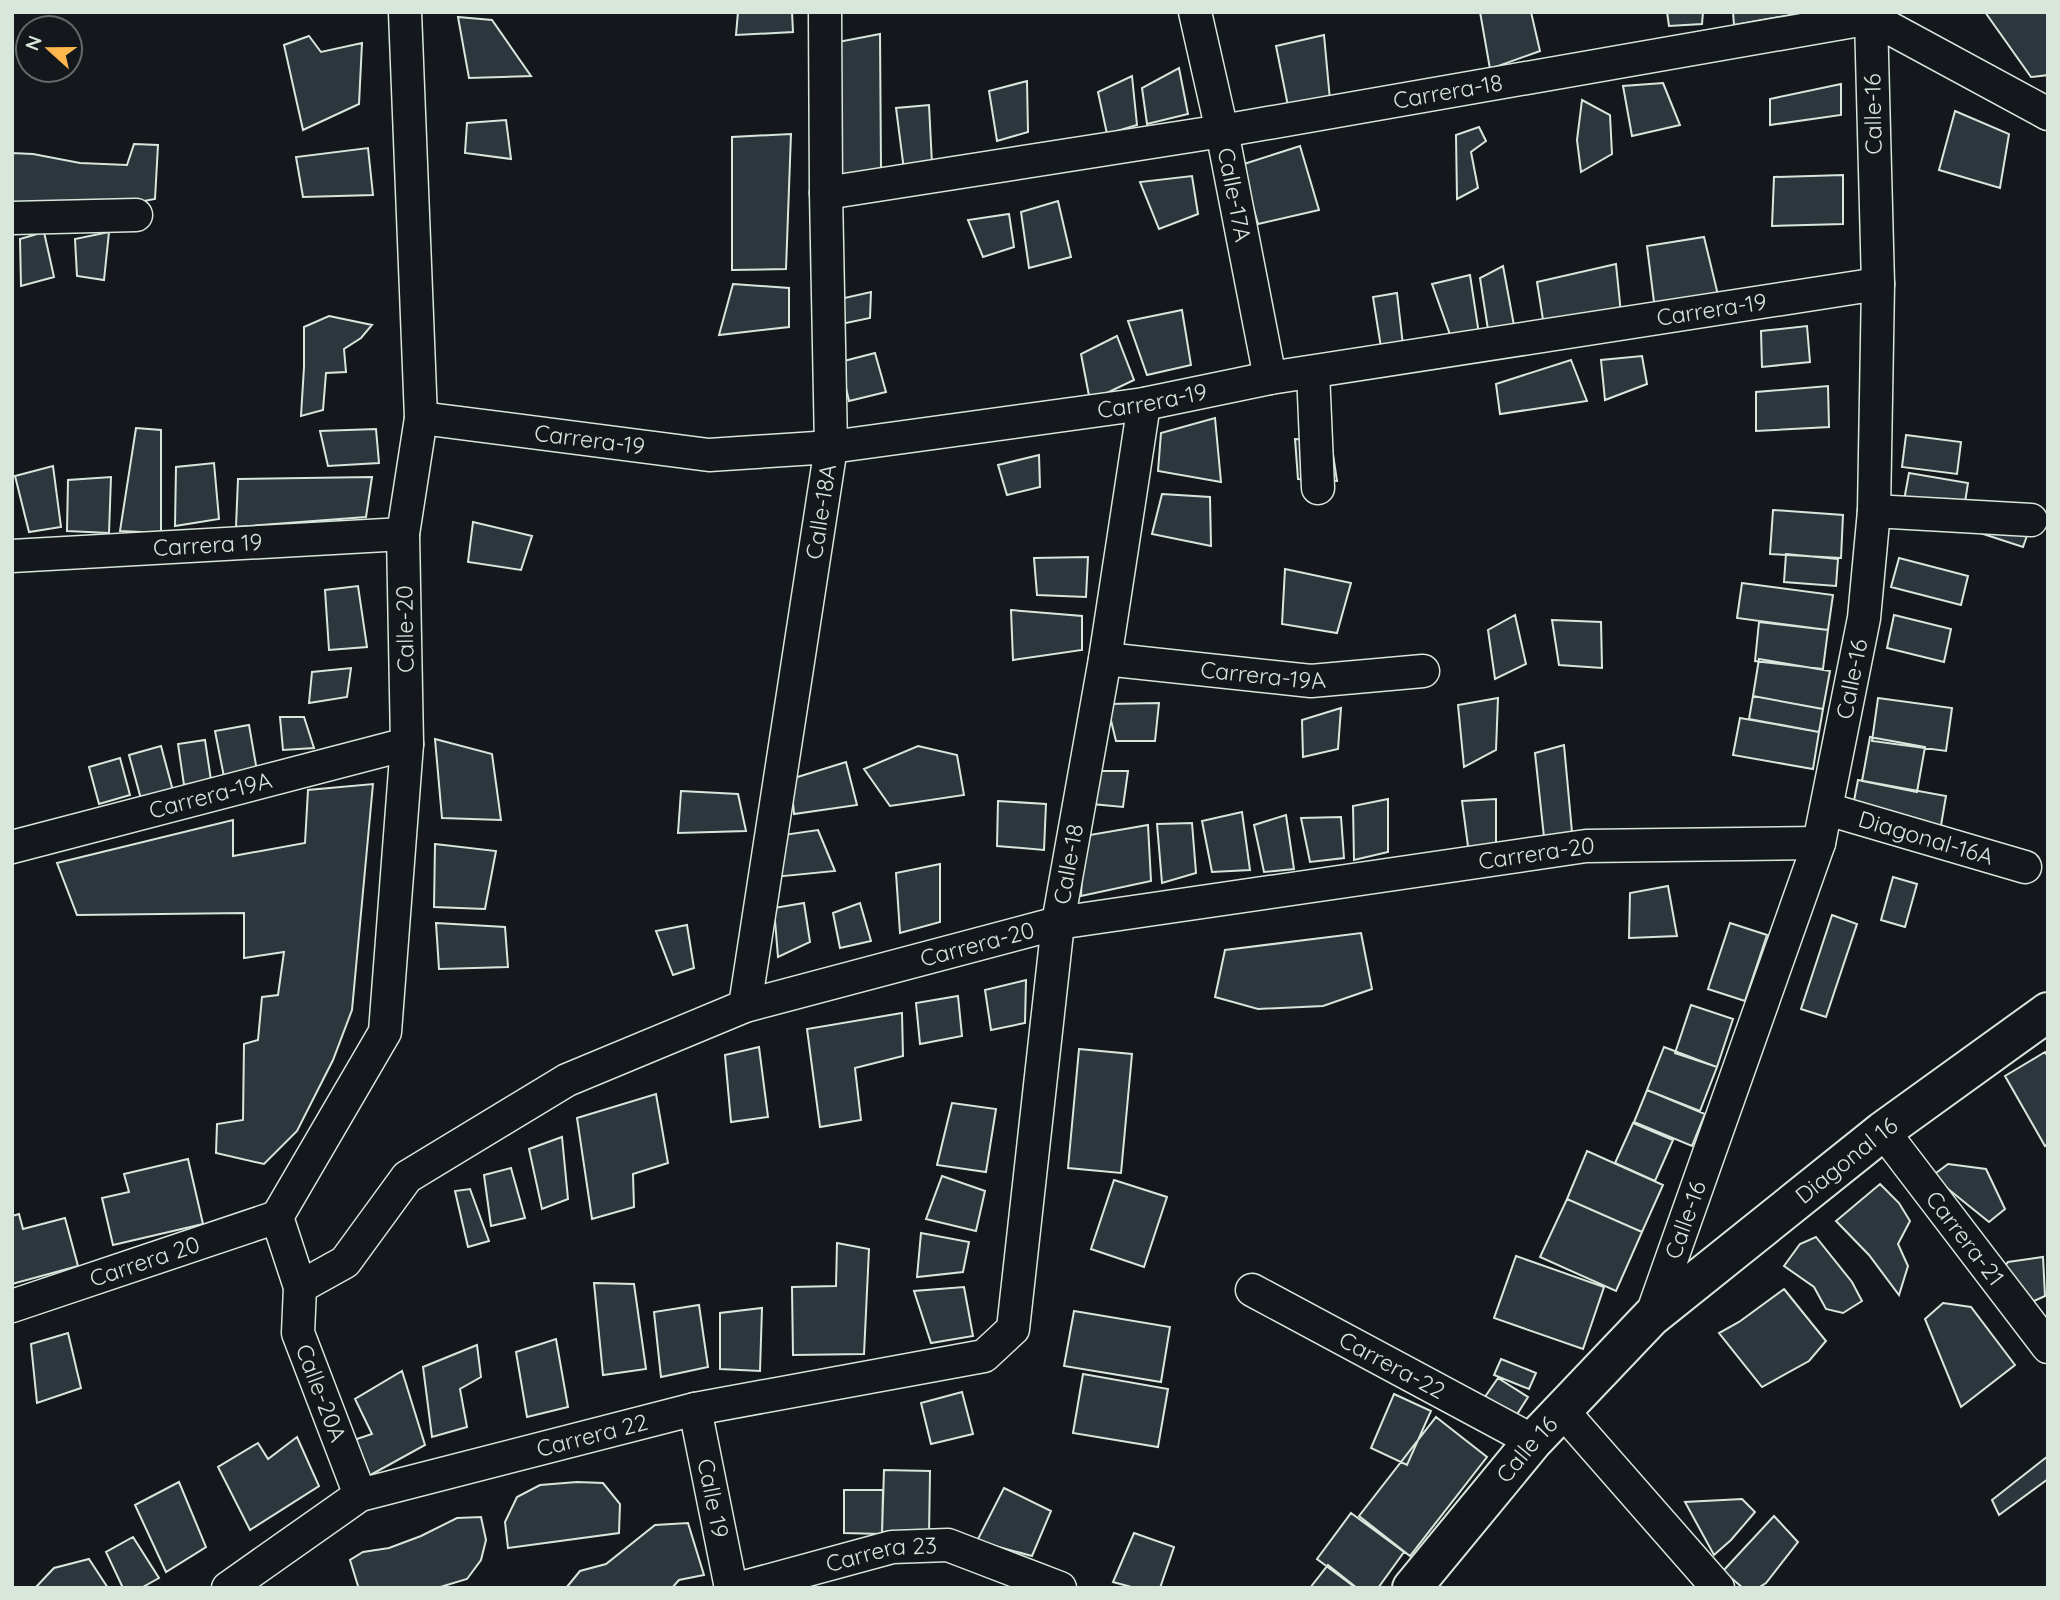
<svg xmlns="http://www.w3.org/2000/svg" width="2060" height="1600" font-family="Quicksand,sans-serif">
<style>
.building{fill:#2c363c;stroke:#d8e6dc;stroke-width:2}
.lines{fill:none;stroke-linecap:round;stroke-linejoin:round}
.street-casing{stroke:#d8e6dc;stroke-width:35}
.secondary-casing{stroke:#d8e6dc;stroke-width:42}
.street{stroke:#14181c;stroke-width:32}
.secondary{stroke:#14181c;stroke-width:38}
.labels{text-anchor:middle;stroke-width:5;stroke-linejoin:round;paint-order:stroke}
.street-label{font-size:23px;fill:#d8e6dc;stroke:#14181c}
</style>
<rect width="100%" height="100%" fill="#14181c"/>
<!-- building -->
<path class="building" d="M738 12H792L793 32 736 35Z
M1480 12H1531L1540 51 1490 69Z
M1667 12H1703L1702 24 1669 26Z
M1733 12H1807L1734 25Z
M1985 12H2048V75L2031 77Z
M458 17 492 20 531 76 469 78Z
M880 34 881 169 827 177 817 46Z
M1324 35 1330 100 1288 106 1276 46Z
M309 36 321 52 362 43 359 104 303 130 284 45Z
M1179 68 1188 114 1147 124 1142 88Z
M1132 76 1137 125 1107 134 1098 92Z
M1027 81 1028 132 997 141 989 91Z
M1663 83 1680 125 1632 136 1623 86Z
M1841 84V115L1770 125V99Z
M1582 100 1610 115 1612 154 1581 172 1577 140Z
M929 105 932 164 904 170 896 108Z
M1955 111 2009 134 2000 188 1939 170Z
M506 120 511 159 465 153 467 123Z
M1479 127 1486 141 1471 152 1478 188 1457 199 1456 135Z
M791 134 786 269 732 270V137Z
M134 144 158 145 155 199 100 209 12 210V153L33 154 80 163 127 165Z
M1300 146 1319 210 1258 224 1241 165Z
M368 148 373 195 303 197 296 157Z
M1843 175V224L1772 226 1774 177Z
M1192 176 1198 214 1159 229 1140 182Z
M1058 201 1071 257 1029 268 1021 212Z
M1009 214 1014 247 983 257 968 220Z
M44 232 54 277 21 286 20 239Z
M109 232 104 280 77 276 75 239Z
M1704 237 1718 295 1656 318 1647 246Z
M1616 264 1621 314 1544 326 1537 282Z
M1503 266 1515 331 1489 336 1480 278Z
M1470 275 1479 334 1453 343 1432 284Z
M733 284 789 288V327L719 335Z
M871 292 870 318 841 324 840 299Z
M1397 293 1404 354H1382L1373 297Z
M1182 310 1191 365 1147 375 1128 321Z
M329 316 372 325 361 338 344 349 346 372 326 373 323 410 301 416 304 367V327Z
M1807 326 1810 362 1762 367 1761 331Z
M1117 336 1134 380 1090 401 1081 354Z
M875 353 886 392 849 401 840 362Z
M1642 356 1647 384 1605 400 1601 360Z
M1571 360 1587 401 1500 414 1496 384Z
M1828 386 1829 427 1756 431V392Z
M1215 418 1221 482 1158 471 1161 433Z
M136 428 161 430V533L120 531Z
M376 429 379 463 328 466 320 431Z
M1906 435 1961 442 1957 474 1902 467Z
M1295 439 1331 441 1337 481 1298 479Z
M1039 455 1040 487 1007 495 998 465Z
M214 463 219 519 175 526 176 467Z
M53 466 61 527 29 532 15 476Z
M1909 473 1968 483 1963 515 1903 506Z
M111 477 109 533 67 531 68 480Z
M372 477 366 517 236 527 238 479Z
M1162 494 1210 497 1211 546 1152 534Z
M1773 510 1843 515 1841 558 1770 554Z
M473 522 532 536 521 570 468 562Z
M2029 530 2023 547 1974 531Z
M1786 554 1838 559 1836 586 1784 582Z
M1088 557 1086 597 1037 595 1034 558Z
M1899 558 1968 576 1961 605 1891 587Z
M1285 569 1351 583 1337 633 1282 624Z
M1742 583 1833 595 1828 630 1737 618Z
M358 586 367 647 329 650 325 590Z
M1011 610 1082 616V650L1013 660Z
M1515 615 1526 664 1495 679 1488 630Z
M1894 615 1951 629 1944 662 1887 648Z
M1552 620 1601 622 1602 668 1559 665Z
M1759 622 1828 630 1823 669 1755 661Z
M1759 659 1830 671 1823 709 1753 696Z
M351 668 347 697 309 703 312 672Z
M1753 696 1823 709 1819 732 1749 719Z
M1498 698 1496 750 1464 767 1458 705Z
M1878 698 1952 708 1946 751 1872 741Z
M1159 703 1155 741H1116L1107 704Z
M1341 708 1338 749 1303 757 1302 720Z
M280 717H304L314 748 283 750Z
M1740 718 1819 732 1813 769 1733 755Z
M249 725 257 771 224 777 215 731Z
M1870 737 1925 747 1917 792 1862 781Z
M435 739 492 754 501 820 442 818Z
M205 740 211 780 184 785 178 744Z
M1564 745 1572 832 1544 837 1535 753Z
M161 746 173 791 141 799 129 755Z
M918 746 957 755 964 795 890 806 864 769Z
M120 758 130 795 99 804 89 767Z
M846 762 857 805 794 814 791 779Z
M1090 771H1128L1123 807 1092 804Z
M1858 780 1946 796 1938 843 1849 827Z
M373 784 352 1010 333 1060 297 1131 264 1164 216 1153 217 1124 243 1120 244 1044 258 1040 262 997 278 995 284 952 244 958V913L77 915 57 863 233 820V856L305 843 308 790Z
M681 791 738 794 746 831 678 833Z
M1388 799V852L1354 860 1353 806Z
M1496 799V852L1469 854 1462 801Z
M998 801 1046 804 1044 850 997 846Z
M1242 812 1250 870 1212 872 1202 821Z
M1286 815 1294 869 1264 872 1254 825Z
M1341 817 1344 858 1310 862 1301 818Z
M1192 823 1196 873 1162 883 1157 824Z
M1148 825 1151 881 1081 896 1084 836Z
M818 830 835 871 774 877 776 836Z
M435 844 496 851 485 909 434 907Z
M940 864V922L900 933 896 873Z
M1893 877 1917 884 1905 927 1881 920Z
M1668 886 1677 936 1629 938 1630 893Z
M804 903 810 942 778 957 774 908Z
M860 903 871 941 840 948 833 913Z
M1832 915 1857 924 1826 1017 1801 1009Z
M436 923 505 927 508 967 439 969Z
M1730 923 1767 935 1745 1001 1708 989Z
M687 925 694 968 673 975 656 931Z
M1361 933 1372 989 1323 1006 1258 1009 1215 997 1225 950Z
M1026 980 1025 1023 991 1030 985 990Z
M958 996 962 1036 920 1044 916 1003Z
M1691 1005 1733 1019 1717 1067 1675 1053Z
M902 1013 903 1056 855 1068 861 1120 820 1127 807 1029Z
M759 1047 768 1117 731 1122 725 1055Z
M1664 1047 1717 1067 1700 1111 1647 1090Z
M1079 1049 1132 1054 1121 1173 1068 1168Z
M2045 1052 2048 1057V1144L2045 1146 2005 1076Z
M1647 1090 1705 1114 1692 1146 1634 1122Z
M656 1094 668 1163 633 1174 634 1207 592 1219 577 1118Z
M952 1103 996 1109 986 1172 937 1165Z
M1633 1123 1673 1140 1655 1181 1615 1163Z
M562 1137 568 1199 542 1209 529 1149Z
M1587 1151 1663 1185 1642 1232 1567 1199Z
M188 1159 203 1224 113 1245 102 1198 129 1192 124 1174Z
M1948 1164 1986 1169 2005 1209 1989 1222 1932 1176Z
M511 1168 525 1218 491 1226 484 1175Z
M942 1176 985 1191 976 1231 926 1219Z
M1114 1180 1167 1197 1144 1267 1091 1249Z
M1880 1184 1899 1203 1910 1221 1898 1244 1908 1266 1899 1295 1869 1255 1836 1221Z
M470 1189 489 1241 468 1247 455 1191Z
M1567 1199 1642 1232 1616 1291 1540 1257Z
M19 1214 23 1229 65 1218 78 1266 12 1284V1216Z
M921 1233 969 1242 963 1272 917 1277Z
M1816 1237 1852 1282 1862 1301 1843 1313 1826 1309 1814 1287 1784 1266 1800 1244Z
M837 1243 869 1249 864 1354 793 1355 792 1287 836 1286Z
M1516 1256 1604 1287 1583 1349 1494 1318Z
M2043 1257 2045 1296 2025 1305 1998 1274 2008 1262Z
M594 1283 634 1284 646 1369 603 1375Z
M964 1287 973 1336 931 1343 914 1291Z
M1784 1289 1826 1341 1809 1361 1762 1387 1719 1333 1739 1322Z
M1943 1303 1971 1307 2015 1365 1961 1407 1925 1319Z
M699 1305 708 1367 661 1377 654 1312Z
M762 1308 760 1371 720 1369V1313Z
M1074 1311 1170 1327 1161 1382 1064 1366Z
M68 1333 81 1388 37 1403 31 1344Z
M556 1339 568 1407 527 1417 516 1352Z
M477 1345 481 1377 460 1389 467 1427 432 1437 423 1367Z
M1501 1359 1536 1373 1529 1389 1494 1375Z
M402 1371 425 1445 356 1483 342 1444 372 1434 355 1399Z
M1083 1374 1168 1389 1158 1447 1073 1433Z
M1498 1378 1528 1397 1511 1424 1480 1404Z
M962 1392 973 1434 931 1444 921 1403Z
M1394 1394 1431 1411 1407 1465 1371 1448Z
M1436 1417 1487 1457 1410 1556 1359 1516Z
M297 1437 319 1486 250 1530 218 1467 258 1443 268 1459Z
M2048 1456V1479L1999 1515 1992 1500Z
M884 1470 930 1471 929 1536 882 1534Z
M179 1482 206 1547 166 1572 135 1505Z
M577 1482 603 1483 620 1504 619 1533 508 1548 505 1522 517 1497 540 1485Z
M1004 1488 1051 1511 1032 1556 977 1541Z
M844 1490H883L882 1534 844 1533Z
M1742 1499 1755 1512 1731 1540 1714 1555 1685 1502Z
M1351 1513 1404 1552 1378 1588H1356L1317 1559Z
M1774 1516 1798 1542 1766 1583 1758 1588H1743L1723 1571Z
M481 1517 486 1540 481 1560 467 1579 437 1588H360L358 1586 350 1560 363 1552 389 1548 421 1536 457 1518Z
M688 1523 704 1575 679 1580 672 1588H566L580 1571 606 1564 655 1525Z
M1134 1533 1174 1547 1160 1588H1135L1113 1582Z
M133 1537 159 1578 141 1588H123L106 1552Z
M89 1559 108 1588H35L54 1568Z
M1328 1565 1357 1588H1310Z"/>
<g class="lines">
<!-- street casing -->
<g class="street-casing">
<g id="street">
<path id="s1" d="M1195 12 1222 131 1270 378"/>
<path id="s2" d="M826 193 1222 131 1871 18 2048 114"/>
<path d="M12 218 136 215"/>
<path d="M1313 372 1318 488"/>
<path id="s3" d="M421 418 709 455 831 447 1144 404 1270 378 1878 284"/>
<path d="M1874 511 2031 520"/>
<path id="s4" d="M12 556 403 534"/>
<path id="s5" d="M1105 659 1311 681 1423 671"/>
<path id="s6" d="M1827 809 2025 867"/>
<path id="s7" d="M12 847 407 744"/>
<path id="s8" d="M745 1006 831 447 826 193 825 12"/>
<path id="s9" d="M1883 1131 2048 1347"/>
<path d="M277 1217 385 1032 407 744 403 534 421 418 405 12"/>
<path id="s10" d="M277 1217 300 1287 298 1333 360 1495"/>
<path id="s11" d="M300 1287 345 1262 407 1177 567 1080 745 1006 1058 923 1586 846 1819 843"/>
<path id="s12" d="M1252 1290 1533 1441"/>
<path id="s13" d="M12 1306 277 1217"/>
<path id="s14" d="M1651 1317 1819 843 1864 618 1874 511 1878 284 1871 18 1873 12"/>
<path id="s15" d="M695 1409 731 1588"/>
<path d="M1561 1409 1718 1588"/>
<path id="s16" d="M228 1588 360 1495 695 1409 984 1356 1013 1329 1058 923 1105 659 1144 404"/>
<path id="s17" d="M741 1588 892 1547 948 1545 1060 1588"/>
</g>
</g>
<!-- secondary casing -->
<g class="secondary-casing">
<g id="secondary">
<path id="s18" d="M1412 1588 1533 1441 1651 1317 1883 1131 2048 1012"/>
</g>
</g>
<!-- street -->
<use href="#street" class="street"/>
<!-- secondary -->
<use href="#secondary" class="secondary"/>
</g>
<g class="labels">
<!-- street labels -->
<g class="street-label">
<text dy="8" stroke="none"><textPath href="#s2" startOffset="630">Carrera-18</textPath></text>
<text transform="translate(1873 114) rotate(-91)" y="8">Calle-16</text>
<text dy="8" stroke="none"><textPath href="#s1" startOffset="187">Calle-17A</textPath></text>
<text dy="8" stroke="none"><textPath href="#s3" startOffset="1304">Carrera-19</textPath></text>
<text dy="8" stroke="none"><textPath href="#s3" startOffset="737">Carrera-19</textPath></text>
<text dy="8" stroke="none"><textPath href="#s3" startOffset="170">Carrera-19</textPath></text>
<text dy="8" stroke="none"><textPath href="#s8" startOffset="500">Calle-18A</textPath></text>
<text dy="8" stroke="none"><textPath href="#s4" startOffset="196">Carrera 19</textPath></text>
<text transform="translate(405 629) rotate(-91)" y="8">Calle-20</text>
<text dy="8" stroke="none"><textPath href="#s5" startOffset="159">Carrera-19A</textPath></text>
<text dy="8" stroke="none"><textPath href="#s14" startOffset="670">Calle-16</textPath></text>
<text dy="8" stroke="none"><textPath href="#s7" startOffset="205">Carrera-19A</textPath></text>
<text dy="8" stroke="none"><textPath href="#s6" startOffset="103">Diagonal-16A</textPath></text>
<text dy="8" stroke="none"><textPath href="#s11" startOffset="1344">Carrera-20</textPath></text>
<text dy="8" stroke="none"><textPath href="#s16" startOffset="1309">Calle-18</textPath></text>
<text dy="8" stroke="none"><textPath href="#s11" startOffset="777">Carrera-20</textPath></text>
<text dy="8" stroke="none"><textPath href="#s18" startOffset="612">Diagonal 16</textPath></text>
<text dy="8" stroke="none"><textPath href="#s14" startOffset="103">Calle-16</textPath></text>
<text dy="8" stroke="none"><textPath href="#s9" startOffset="135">Carrera-21</textPath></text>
<text dy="8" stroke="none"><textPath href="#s13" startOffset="140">Carrera 20</textPath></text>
<text dy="8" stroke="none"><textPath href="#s12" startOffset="159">Carrera-22</textPath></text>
<text dy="8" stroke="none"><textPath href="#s10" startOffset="184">Calle-20A</textPath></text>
<text dy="8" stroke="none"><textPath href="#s16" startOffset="401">Carrera 22</textPath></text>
<text dy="8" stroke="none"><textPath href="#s18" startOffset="180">Calle 16</textPath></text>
<text dy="8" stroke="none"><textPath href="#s15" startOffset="91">Calle 19</textPath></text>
<text dy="8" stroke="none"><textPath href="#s17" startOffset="145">Carrera 23</textPath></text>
</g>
</g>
<!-- border -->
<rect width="2060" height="1600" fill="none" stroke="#d8e6dc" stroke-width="28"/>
<!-- north arrow -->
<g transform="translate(49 49) rotate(291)"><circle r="33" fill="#14181c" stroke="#626a69" stroke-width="2"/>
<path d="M0-5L12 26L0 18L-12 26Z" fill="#ffb74d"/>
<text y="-10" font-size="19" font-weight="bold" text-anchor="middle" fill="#d8e6dc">N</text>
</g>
</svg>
